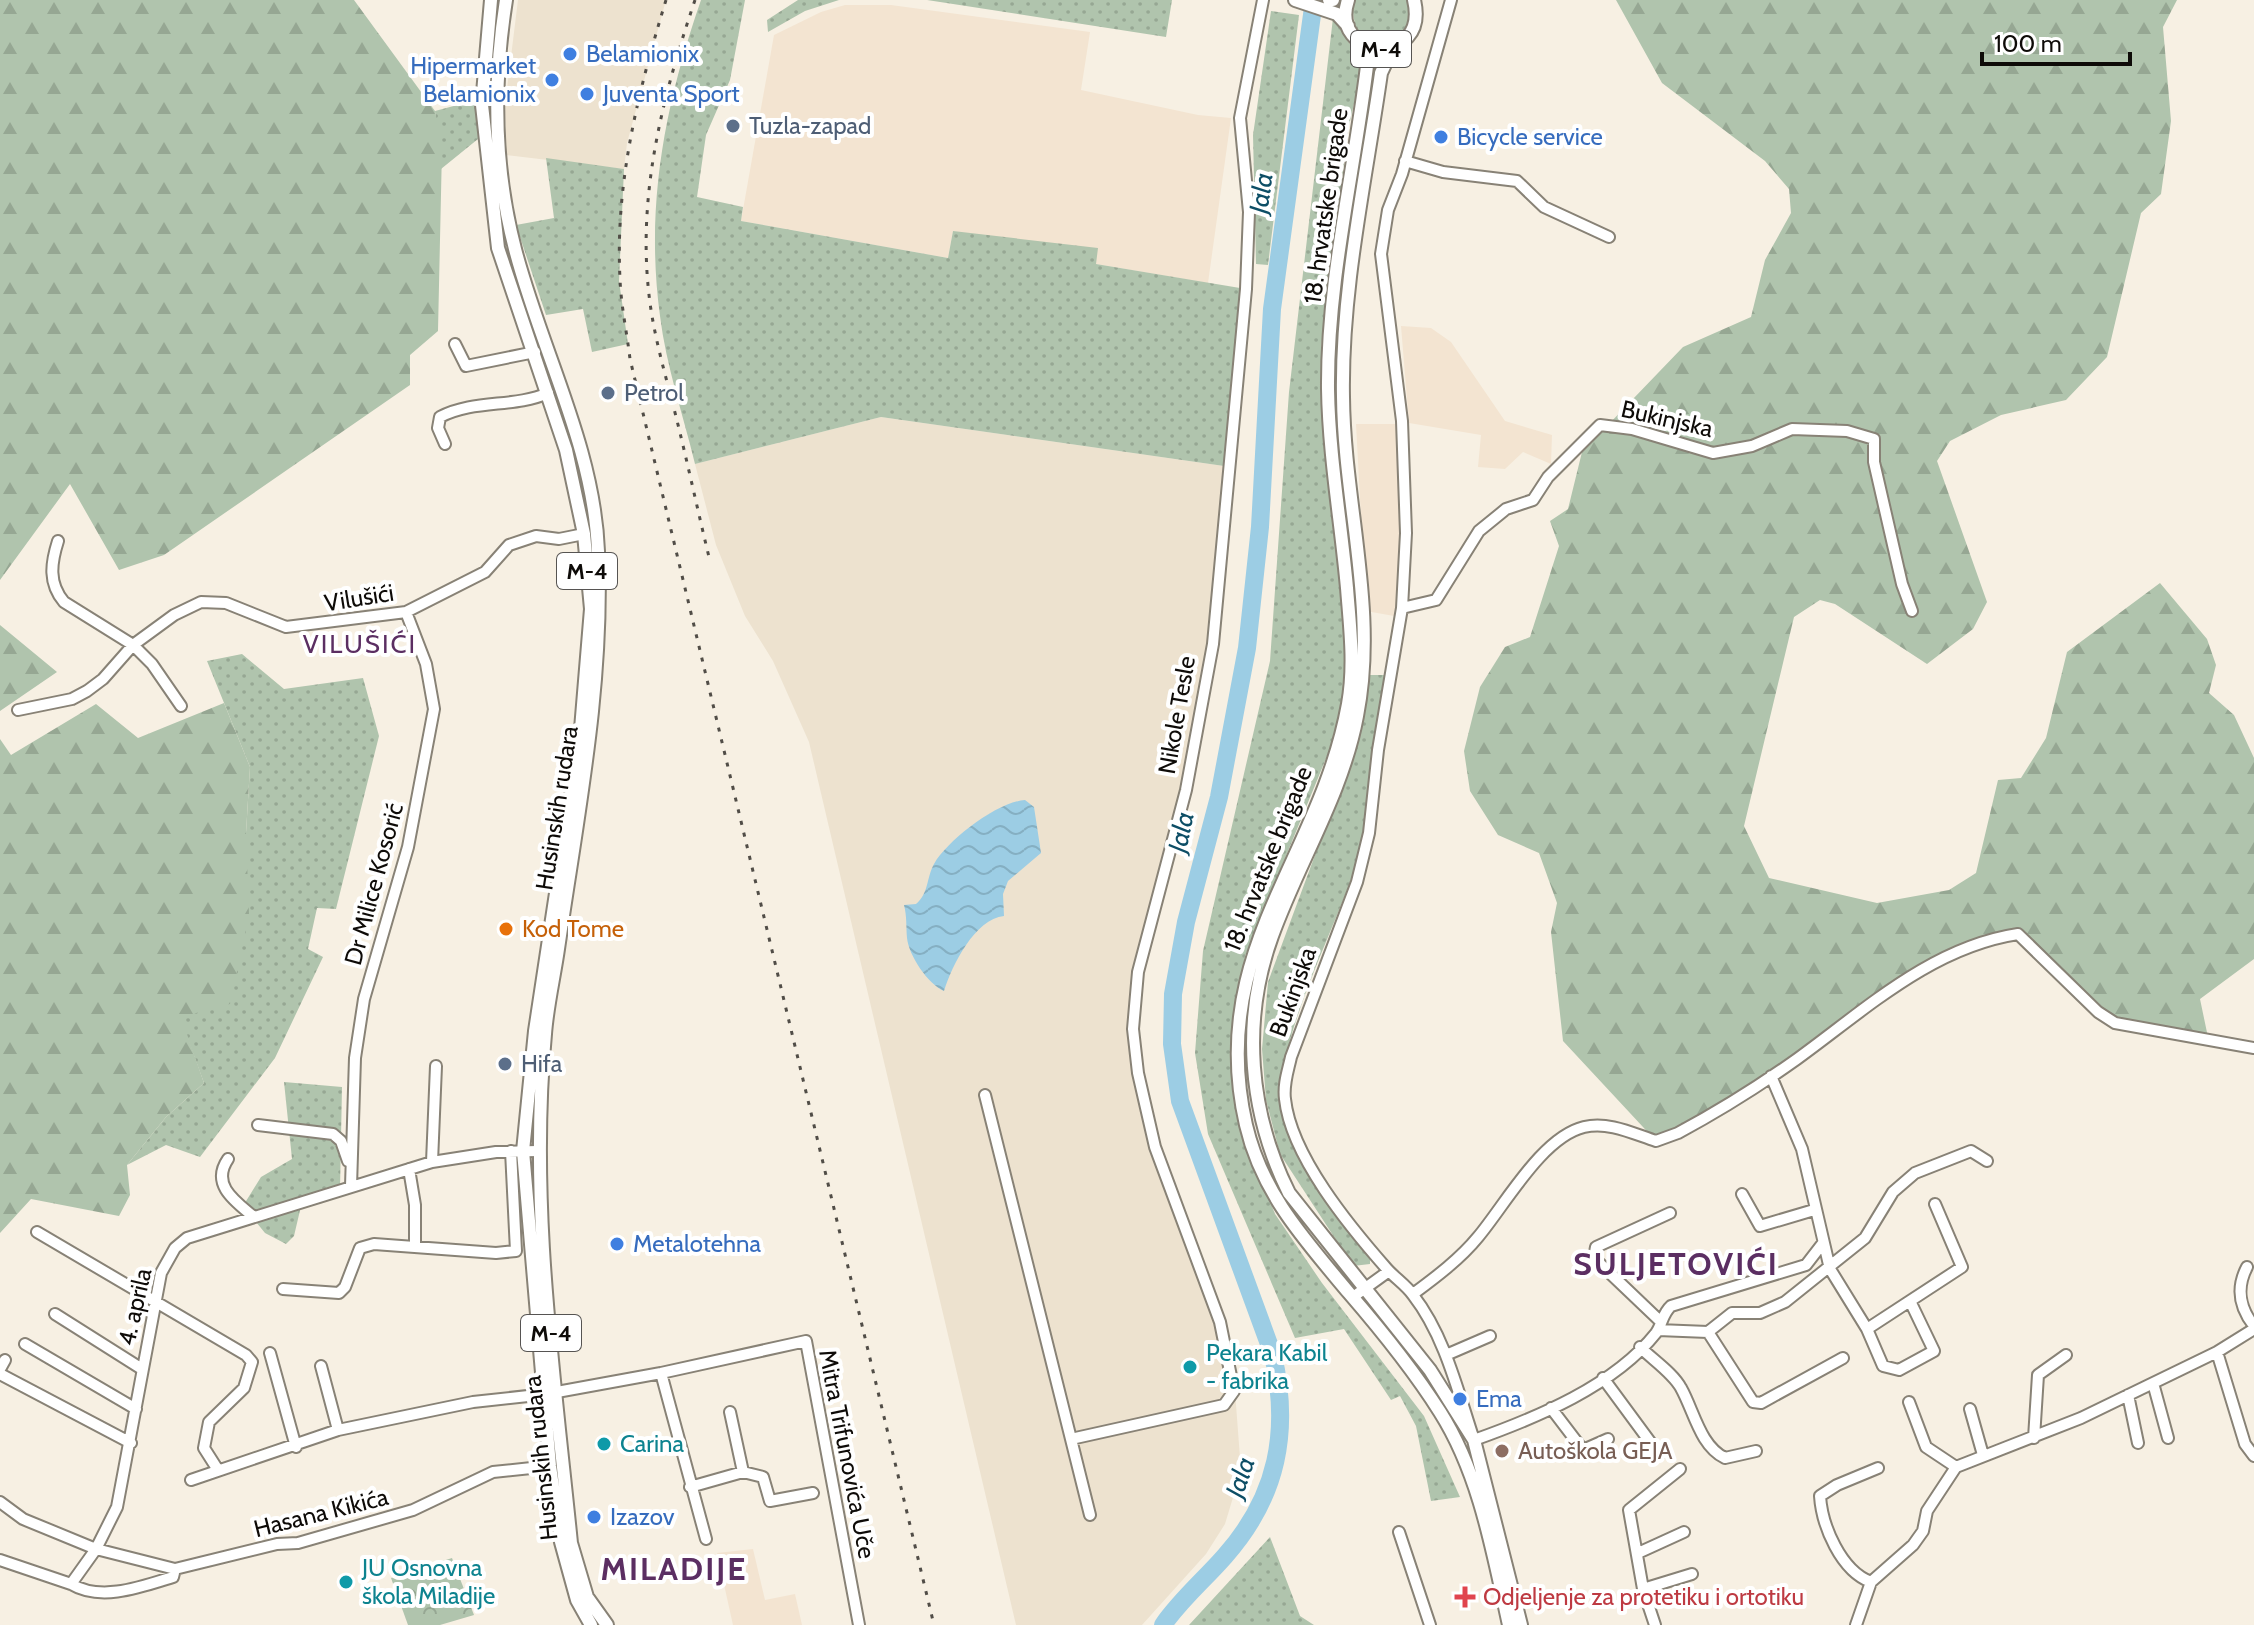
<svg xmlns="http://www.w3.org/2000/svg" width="2254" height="1625" font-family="Cabin,sans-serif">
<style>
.built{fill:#ede2cf}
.industrial{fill:#f3e4d1}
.grass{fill:url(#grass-dots)}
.forest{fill:url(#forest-firs)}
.park{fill:url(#park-crowns)}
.water{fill:url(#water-waves)}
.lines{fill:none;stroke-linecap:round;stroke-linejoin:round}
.river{stroke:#9ccde4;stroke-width:18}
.minor-casing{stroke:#888276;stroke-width:14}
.major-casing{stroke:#888276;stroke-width:16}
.minor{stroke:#fff;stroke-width:10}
.major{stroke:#fff;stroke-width:12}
.rail{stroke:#514d47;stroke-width:3;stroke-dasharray:4 8;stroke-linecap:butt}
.shop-dot{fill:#3f7fe0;stroke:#fff;stroke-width:3}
.service-dot{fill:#5c6f8a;stroke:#fff;stroke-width:3}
.food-dot{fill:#e8710a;stroke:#fff;stroke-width:3}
.culture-dot{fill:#0f9aa8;stroke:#fff;stroke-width:3}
.education-dot{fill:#8d6e63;stroke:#fff;stroke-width:3}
.health-dot{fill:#e0444e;stroke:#fff;stroke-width:3}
.labels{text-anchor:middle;stroke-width:8;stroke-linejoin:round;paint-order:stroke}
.shield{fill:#fff;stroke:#565452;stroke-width:2}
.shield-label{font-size:22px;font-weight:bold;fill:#0e0b08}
.shop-label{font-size:24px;fill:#366cbe;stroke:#fff;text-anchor:start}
.service-label{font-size:24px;fill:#4e5e75;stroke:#fff;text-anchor:start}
.street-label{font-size:24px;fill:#0e0b08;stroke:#fff}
.food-label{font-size:24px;fill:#c56008;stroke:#fff;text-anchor:start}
.culture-label{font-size:24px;fill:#0d838f;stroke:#fff;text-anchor:start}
.education-label{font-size:24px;fill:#785e54;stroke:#fff;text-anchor:start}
.health-label{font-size:24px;fill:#be3a42;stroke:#fff;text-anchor:start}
.water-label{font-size:26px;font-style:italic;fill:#0d4e66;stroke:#fff}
.neighbourhood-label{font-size:26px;letter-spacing:2px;fill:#5b2e62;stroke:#fff}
.district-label{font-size:32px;font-weight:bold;letter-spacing:2px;fill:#5b2e62;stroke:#fff}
</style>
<defs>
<pattern id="grass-dots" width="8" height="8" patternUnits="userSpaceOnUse" patternTransform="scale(2)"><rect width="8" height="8" fill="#b0c4ad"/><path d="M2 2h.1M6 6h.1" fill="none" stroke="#96a793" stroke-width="1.8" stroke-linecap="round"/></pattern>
<pattern id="forest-firs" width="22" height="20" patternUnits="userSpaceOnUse" patternTransform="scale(2)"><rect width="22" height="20" fill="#b0c4ad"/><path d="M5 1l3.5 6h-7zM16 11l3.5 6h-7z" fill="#96a793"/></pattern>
<pattern id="park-crowns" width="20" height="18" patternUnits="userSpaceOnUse" patternTransform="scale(2)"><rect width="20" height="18" fill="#b0c4ad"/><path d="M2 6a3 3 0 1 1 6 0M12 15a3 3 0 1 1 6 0" fill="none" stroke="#96a793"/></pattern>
<pattern id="water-waves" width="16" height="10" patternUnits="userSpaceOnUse" patternTransform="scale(2)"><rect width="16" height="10" fill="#9ccde4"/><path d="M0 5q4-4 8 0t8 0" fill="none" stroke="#85afc2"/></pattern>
</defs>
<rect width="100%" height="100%" fill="#f7f0e3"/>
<!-- built -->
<path class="built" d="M518 0H666L627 143 624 169 506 155 505 105Z
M881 417 1231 467 1201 715 1138 972 1133 1029 1155 1147 1220 1322 1234 1378 1241 1471 1225 1524 1206 1554 1142 1625H1016L809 742 773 661 745 616 716 545 695 464Z"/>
<!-- industrial -->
<path class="industrial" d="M845 5H891L1090 32 1081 90 1198 115 1231 118 1208 283 1096 264 953 231 948 258 741 221 774 35 821 12Z
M1401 326 1431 328 1451 342 1505 421 1552 435 1551 464 1523 452 1505 469 1478 467 1481 435 1409 423Z
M1356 424H1401V573L1394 616 1366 611Z
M753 1549 765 1600 795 1594 802 1625H733L717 1553Z"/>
<!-- grass -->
<path class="grass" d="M701 0H745L730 80 706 135 697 197 743 207 741 221 948 258 953 231 1098 248 1096 264 1246 289 1231 467 881 417 695 464C683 415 666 365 660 316 645 206 665 104 701 0Z
M798 0H839L805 11 768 32 767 20Z
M927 0H1172L1166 37Z
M1353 0H1409C1423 47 1348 68 1353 0Z
M1271 11 1299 15 1268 265 1256 264 1253 135Z
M1333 18 1360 59 1361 73 1348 130 1321 348 1348 650 1344 700 1334 739 1245 956 1231 1066 1237 1118 1275 1214 1322 1283 1424 1416 1460 1497 1431 1501 1416 1426 1400 1396 1391 1400 1344 1329 1295 1338 1208 1134 1195 1053 1203 951 1270 661 1289 392Z
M476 100 478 139 441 169 435 111Z
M546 158 624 169 619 281 628 344 592 352 583 309 546 315 516 225 554 218Z
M242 654 284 689 363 678 379 736 336 909 317 908 308 949 323 957 275 1058 200 1157 166 1145 127 1165 166 1117 204 1083 180 1017 246 833 250 767 207 661Z
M1369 675H1386C1378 730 1375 797 1361 849 1342 919 1269 1048 1282 1115 1291 1159 1343 1222 1370 1259V1264L1353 1266 1280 1154 1266 1100 1262 1049 1268 982 1341 785 1361 722Z
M284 1082 342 1087 340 1190 301 1206 294 1236 286 1244 265 1233 243 1206 261 1177 292 1159Z
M1270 1537 1300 1616 1314 1625H1189Z"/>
<!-- forest -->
<path class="forest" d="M0 0H354L435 111 442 149 438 331 410 355V385L164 555 119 570 70 484 0 580Z
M1616 0H2177L2163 27 2171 121 2161 194 2141 213 2107 357 2066 400 2001 415 1950 441 1937 461 1987 602 1973 629 1927 664 1835 604 1820 600 1794 617 1744 826 1769 878 1877 903 1949 890 1976 873 1998 780 2021 778 2046 738 2067 652 2160 583 2207 639 2216 665 2209 693 2234 715 2254 758V959L2200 999 2209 1042 2115 1023 2018 934C1934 946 1867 1011 1798 1058 1753 1089 1703 1114 1656 1141L1563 1041 1551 932 1557 903 1539 853 1498 835 1470 791 1464 751 1480 687 1505 647 1530 637 1559 546 1550 521 1568 509 1582 452 1683 347 1751 317 1765 260 1791 213 1789 189 1765 161 1662 83Z
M0 625 57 672 0 711Z
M224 703 250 767 246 833 249 915 230 1004 181 1017 204 1083 166 1117 127 1165 130 1195 119 1216 31 1199 0 1233V739L11 755 96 704 138 738Z"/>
<!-- park -->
<path class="park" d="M452 1558 474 1615 440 1625H408L391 1578Z"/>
<!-- water -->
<path class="water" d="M1025 800 1034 807 1041 853 1008 881 1003 894 1004 916C975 919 952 965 944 991 928 984 909 956 907 938 906 926 907 917 904 905L916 904C929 893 926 879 934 864 948 840 997 802 1025 800Z"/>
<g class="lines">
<!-- river -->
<path class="river" d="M1163 1625C1181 1599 1205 1579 1225 1556 1278 1496 1290 1431 1273 1355L1180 1101 1172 1044 1173 994 1186 922 1219 797 1247 648 1260 527 1272 309 1314 0"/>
<!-- minor casing -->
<g class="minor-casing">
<path id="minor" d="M1451 0 1402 174 1388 210 1381 254 1402 421 1406 533 1402 608 1378 750 1369 833 1357 882 1291 1057C1288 1071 1283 1084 1285 1099 1291 1156 1350 1227 1387 1269 1395 1278 1406 1285 1413 1295 1445 1336 1458 1392 1474 1440 1536 1418 1614 1386 1656 1333 1662 1325 1662 1314 1671 1306L1806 1265 1823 1243
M1405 161 1443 172 1517 181 1544 207 1609 237
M455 344 466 366 535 352
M445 444 438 428 440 417C475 399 514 408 548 393
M58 541C51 563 48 583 64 602L133 645 152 664 181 706
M1402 608 1436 600 1479 531 1506 509 1533 500 1548 477 1600 425 1632 429 1713 453 1752 446 1792 429 1847 431 1874 439V462L1902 584 1912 611
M18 710 72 699 87 691 103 679 133 645 174 615 201 602 226 603 286 627 406 612 485 572 509 545 536 536 559 539 584 534
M1771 1076 1802 1149 1830 1269 1867 1329 1883 1366 1899 1370 1934 1351 1910 1301
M985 1095 1090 1515
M258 1125 333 1134 341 1141 348 1161
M228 1159C210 1185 236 1202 254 1217
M432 1162 436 1066
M409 1169 415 1205V1245
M351 1186 355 1058 364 999 408 847 434 709 426 664 406 612
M1742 1194 1760 1226 1814 1210
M37 1232 246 1355 252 1362 244 1388 209 1422 204 1448 218 1470
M2247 1267C2236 1288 2239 1307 2254 1326
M283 1289 339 1293 345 1287 360 1248 374 1244 496 1253 516 1251 511 1151
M1413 1294C1436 1277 1460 1259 1478 1237 1505 1205 1542 1137 1584 1127 1609 1121 1634 1134 1656 1141L1678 1133C1719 1111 1759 1086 1797 1059 1866 1009 1932 947 2018 934L2098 1012 2115 1023 2254 1048
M1353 1297 1389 1271
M55 1314 142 1369
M1660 1321 1594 1258 1596 1247 1670 1213
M1867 1329 1962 1267 1935 1204
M1658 1330 1708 1332 1732 1313H1760L1785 1302 1865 1238 1893 1192 1915 1173 1971 1151 1987 1161
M1708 1332 1753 1402 1761 1403 1843 1358
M25 1344 136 1409
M1640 1347C1653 1360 1673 1373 1681 1388 1694 1411 1700 1446 1725 1458L1756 1451
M2217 1352 2245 1444 2254 1456
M270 1353 296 1447
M1446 1355 1490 1336
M321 1366 338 1430
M0 1369 5 1360
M661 1373 706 1539
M0 1374 131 1443
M1603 1378 1659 1454
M2153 1383 2168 1438
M2128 1395 2138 1443
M1909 1402 1926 1447 1956 1467
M1551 1408 1583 1450 1608 1439
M1970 1409 1983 1455
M730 1412 743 1472
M2034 1438 2038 1375 2066 1355
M1071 1439 1224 1405 1234 1391 1220 1322 1155 1147 1138 1073 1133 1029 1138 972 1186 790 1213 644 1246 289 1249 212 1240 118 1263 0
M191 1480 338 1430 473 1402 546 1394 661 1373 806 1341 859 1625
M690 1487 743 1472 763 1477 770 1501 813 1493
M0 1502 23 1519 96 1549 175 1569 277 1544 298 1543 413 1510 493 1472 550 1466
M1399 1532 1430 1625
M1638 1553 1684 1532
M0 1560 71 1584 96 1549 117 1507 161 1273 175 1248 187 1238 432 1162 496 1152 537 1151
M1871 1582C1841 1571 1822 1526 1820 1496L1837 1485 1878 1468
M71 1584C101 1602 141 1587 173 1577L175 1569
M1643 1589 1692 1574
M1655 1625 1643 1589 1629 1510 1680 1469
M1856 1625 1871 1582 1913 1545 1923 1531 1927 1511 1956 1467 2081 1418 2217 1352 2254 1329"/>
</g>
<!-- major casing -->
<g class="major-casing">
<path id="major" d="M491 0 482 105 498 248 566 450 584 534 591 609 581 729 535 1031 523 1151 550 1466 561 1542 577 1600 591 1625
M506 0C493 82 494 169 515 249 541 350 594 446 598 551 604 686 577 817 558 949 554 977 547 1006 545 1034 529 1204 554 1374 571 1543L587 1597 607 1625
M1295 0 1337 14 1348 26
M1329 0H1333
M1348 0C1328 59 1430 68 1414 0
M1359 41 1367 66C1354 173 1327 282 1328 389 1329 455 1341 522 1347 588 1350 627 1355 665 1348 704 1320 859 1206 952 1246 1125 1262 1194 1305 1240 1349 1293 1381 1330 1414 1371 1440 1412 1480 1475 1493 1553 1509 1625
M1393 47 1381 73C1366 179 1341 289 1343 397 1344 504 1378 610 1357 716 1342 795 1299 861 1272 936 1241 1021 1249 1113 1289 1193L1430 1370 1474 1440 1521 1625"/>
</g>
<!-- minor -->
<use href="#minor" class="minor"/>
<!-- major -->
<use href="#major" class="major"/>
<!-- rail -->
<path class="rail" d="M666 0C638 92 615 183 620 279 621 306 627 333 630 359L934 1625
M695 0C662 98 636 198 650 303 656 347 670 390 680 433 690 474 699 516 709 557"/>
</g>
<!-- markers -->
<g class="shop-dot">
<circle cx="570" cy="54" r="8"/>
<circle cx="552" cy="80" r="8"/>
<circle cx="587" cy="94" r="8"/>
<circle cx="1441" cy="137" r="8"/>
<circle cx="617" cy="1244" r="8"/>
<circle cx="1460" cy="1399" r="8"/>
<circle cx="594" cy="1517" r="8"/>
</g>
<g class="service-dot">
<circle cx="733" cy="126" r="8"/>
<circle cx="608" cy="393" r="8"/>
<circle cx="505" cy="1064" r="8"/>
</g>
<circle class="food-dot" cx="506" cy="929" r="8"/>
<g class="culture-dot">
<circle cx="1190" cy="1367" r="8"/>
<circle cx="604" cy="1444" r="8"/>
<circle cx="346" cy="1582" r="8"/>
</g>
<circle class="education-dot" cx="1502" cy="1451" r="8"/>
<path class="health-dot" d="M1461 1585h8v8h8v8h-8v8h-8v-8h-8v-8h8z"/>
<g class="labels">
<!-- shield labels -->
<g class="shield">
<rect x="1351" y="31" width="60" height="36" rx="6"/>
<rect x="557" y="553" width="60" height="36" rx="6"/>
<rect x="521" y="1315" width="60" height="36" rx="6"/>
</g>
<g class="shield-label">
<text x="1381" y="57">M-4</text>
<text x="587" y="579">M-4</text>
<text x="551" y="1341">M-4</text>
</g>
<!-- shop labels -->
<g class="shop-label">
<text x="586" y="62">Belamionix</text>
<text x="536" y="74" text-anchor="end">Hipermarket<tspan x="536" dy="28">Belamionix</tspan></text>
<text x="603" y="102">Juventa Sport</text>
<text x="1457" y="145">Bicycle service</text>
<text x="633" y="1252">Metalotehna</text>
<text x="1476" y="1407">Ema</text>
<text x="610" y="1525">Izazov</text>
</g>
<!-- service labels -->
<g class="service-label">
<text x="749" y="134">Tuzla-zapad</text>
<text x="624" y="401">Petrol</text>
<text x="521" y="1072">Hifa</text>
</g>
<!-- street labels -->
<g class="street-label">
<text transform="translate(1326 206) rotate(-82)" y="8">18. hrvatske brigade</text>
<text transform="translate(1667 419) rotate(13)" y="8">Bukinjska</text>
<text transform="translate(359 598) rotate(-9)" y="8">Vilušići</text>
<text transform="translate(1177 715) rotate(-80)" y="8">Nikole Tesle</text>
<text transform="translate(557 808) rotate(-81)" y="8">Husinskih rudara</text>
<text transform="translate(1268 859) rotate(-68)" y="8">18. hrvatske brigade</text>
<text transform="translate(374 884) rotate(-75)" y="8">Dr Milice Kosorić</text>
<text transform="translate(1293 992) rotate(-70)" y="8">Bukinjska</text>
<text transform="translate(135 1307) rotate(-77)" y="8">4. aprila</text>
<text transform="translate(847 1454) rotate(79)" y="8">Mitra Trifunovića Uče</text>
<text transform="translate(541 1458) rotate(-96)" y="8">Husinskih rudara</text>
<text transform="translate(321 1513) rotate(-14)" y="8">Hasana Kikića</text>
</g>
<!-- food labels -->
<g class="food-label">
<text x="522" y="937">Kod Tome</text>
</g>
<!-- culture labels -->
<g class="culture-label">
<text x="1206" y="1361">Pekara Kabil<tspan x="1206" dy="28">- fabrika</tspan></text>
<text x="620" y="1452">Carina</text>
<text x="362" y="1576">JU Osnovna<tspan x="362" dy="28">škola Miladije</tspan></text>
</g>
<!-- education labels -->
<g class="education-label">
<text x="1518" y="1459">Autoškola GEJA</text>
</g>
<!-- health labels -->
<g class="health-label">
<text x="1483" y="1605">Odjeljenje za protetiku i ortotiku</text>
</g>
<!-- water labels -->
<g class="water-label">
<text transform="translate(1261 193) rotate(-82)" y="9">Jala</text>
<text transform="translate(1181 832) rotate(-78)" y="9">Jala</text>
<text transform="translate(1240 1477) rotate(-71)" y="9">Jala</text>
</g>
<!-- neighbourhood labels -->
<g class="neighbourhood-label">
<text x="360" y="653">VILUŠIĆI</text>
</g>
<!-- district labels -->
<g class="district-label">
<text x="1676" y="1275">SULJETOVIĆI</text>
<text x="674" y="1580">MILADIJE</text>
</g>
</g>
<!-- scale -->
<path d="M1982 52v12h148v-12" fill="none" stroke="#0e0b08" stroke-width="4"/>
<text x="1994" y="52" font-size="24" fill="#0e0b08" stroke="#ffffff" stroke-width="6" paint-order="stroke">100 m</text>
</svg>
